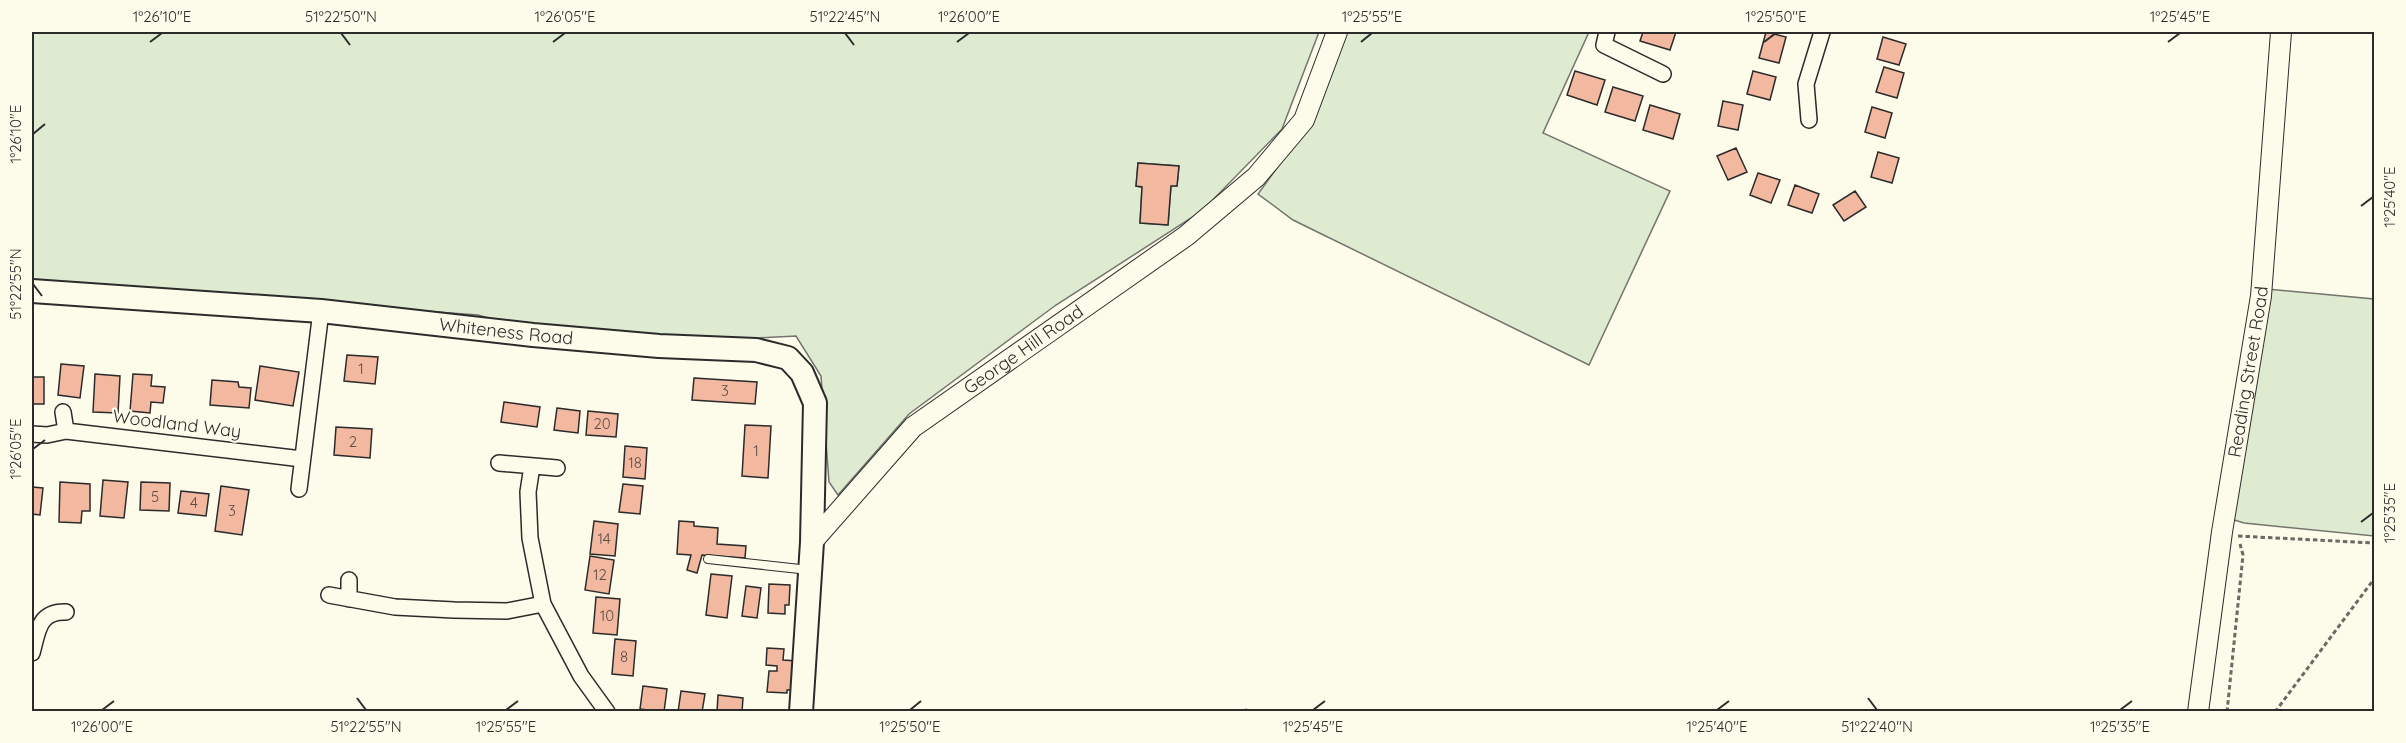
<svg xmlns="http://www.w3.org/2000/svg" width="2406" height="743" font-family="Quicksand,sans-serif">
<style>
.green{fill:#deebd1;stroke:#74746e;stroke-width:1.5;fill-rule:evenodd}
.building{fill:#f2b8a0;stroke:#2b2b2b;stroke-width:1.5}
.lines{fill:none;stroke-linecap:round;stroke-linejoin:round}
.service-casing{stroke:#2b2b2b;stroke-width:10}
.minor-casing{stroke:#2b2b2b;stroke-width:18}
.tertiary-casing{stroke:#2b2b2b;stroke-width:22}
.secondary-casing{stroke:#2b2b2b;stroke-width:26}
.path{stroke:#6a6964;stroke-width:3;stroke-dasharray:4.5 3;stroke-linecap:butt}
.service{stroke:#fdfbea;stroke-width:8}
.minor{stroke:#fdfbea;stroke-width:15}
.tertiary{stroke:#fdfbea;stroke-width:20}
.secondary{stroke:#fdfbea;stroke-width:22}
.ticks{fill:none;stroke:#2b2b2b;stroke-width:2}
.labels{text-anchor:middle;stroke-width:4.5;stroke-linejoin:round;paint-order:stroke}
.number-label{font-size:15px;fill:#5d4e48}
.street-label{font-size:18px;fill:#2b2b2b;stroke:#fdfbea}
.neatline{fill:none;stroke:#2b2b2b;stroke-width:2}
.ticks-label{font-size:15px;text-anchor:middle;fill:#2b2b2b}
</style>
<rect width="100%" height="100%" fill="#fdfbea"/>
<!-- green -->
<path class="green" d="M32 32H1319L1282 129 1202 211 1056 305 909 414 838 495 829 482 821 376 796 336 677 342 534 331 478 315 342 305 32 289ZM1138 163 1179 166 1177 186H1171L1168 225 1140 223 1142 187 1136 186Z
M1345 32H1589L1543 133 1670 191 1589 365 1293 220 1258 194 1314 117Z
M2267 289 2374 299V536L2244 523 2231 519Z"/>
<!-- building -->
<path class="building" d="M1643 32H1676L1670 50 1640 41Z
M1766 32 1786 37 1779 63 1759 58Z
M1883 37 1906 44 1899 65 1877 59Z
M1884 67 1904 73 1897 98 1876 92Z
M1575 71 1605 80 1597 105 1567 95Z
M1753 71 1776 77 1770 100 1747 94Z
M1613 87 1643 96 1635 121 1605 112Z
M1723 101 1743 105 1738 130 1718 126Z
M1650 105 1680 114 1673 139 1643 130Z
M1872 107 1892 113 1885 138 1865 132Z
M1736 148 1747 172 1728 180 1717 156Z
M1878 152 1899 158 1892 183 1871 177Z
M1138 163 1179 166 1177 186H1171L1168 225 1140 223 1142 187 1136 186Z
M1758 173 1780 180 1771 203 1750 195Z
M1795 185 1819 194 1812 213 1788 205Z
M1855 191 1866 207 1844 221 1833 205Z
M347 355 378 357 375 384 344 381Z
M61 364 84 366 80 398 58 395Z
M260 366 299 372 293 406 255 400Z
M95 374 120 376 118 413 93 412Z
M133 374 152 375 151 386 165 387 163 403 151 402 150 413 130 411Z
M32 377H44V404H32Z
M694 378 757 382 755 404 692 400Z
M212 380 238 382 239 387 251 388 249 408 210 405Z
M504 402 540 407 537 427 501 422Z
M557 408 580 411 578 433 554 430Z
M588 411 618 414 616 437 586 435Z
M745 425 771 426 768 478 742 476Z
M336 427 372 429 370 458 334 455Z
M625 446 647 448 645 479 623 477Z
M103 480 128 482 124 518 100 516Z
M60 482 90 484V511H82L81 523 59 522Z
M141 482 170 483 169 511 140 510Z
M623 484 643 486 640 514 619 512Z
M221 486 249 490 242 535 215 531Z
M32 487 43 488 40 515 32 514Z
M181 491 209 494 206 516 178 513Z
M594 521 618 524 615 556 590 554Z
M679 521 694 522V526L718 528 717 544 746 546 745 558 702 555 697 573 687 570 691 555 677 554Z
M590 556 614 560 609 594 585 590Z
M711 574 732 576 727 618 706 615Z
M769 584 790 585 789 605H785V614L768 613Z
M746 586 761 588 757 618 742 616Z
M596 597 620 599 617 635 593 633Z
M615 639 636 641 633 676 612 674Z
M767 648 784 649 783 660 797 661 794 690H787V693L767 692 769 671H777V666L766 665Z
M643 686 667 689 664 712 640 709Z
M681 691 705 694 702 712H678Z
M718 695 743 698 742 712H717Z"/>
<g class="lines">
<!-- service casing -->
<g class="service-casing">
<path id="service" d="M708 559 809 570"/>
</g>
<!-- minor casing -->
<g class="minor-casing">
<path id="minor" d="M1607 32 1604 45 1663 74
M1809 120 1806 84 1822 32
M63 412 66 431 302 459
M32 434 47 435 66 431
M499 463 557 468
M532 466 528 492 530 538 543 604 581 676 607 712
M299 489 321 311
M349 580V599
M329 595 395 607 454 610 507 611 543 604
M32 653C38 632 38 611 66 612"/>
</g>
<!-- tertiary casing -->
<g class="tertiary-casing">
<g id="tertiary">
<path id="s1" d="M812 542 913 427 1186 236 1256 177 1304 120 1337 32"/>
<path id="s2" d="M2198 712 2222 532 2261 296 2281 32"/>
</g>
</g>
<!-- secondary casing -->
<g class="secondary-casing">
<g id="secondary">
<path id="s3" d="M32 291 321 311 533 335 659 346 756 350 788 358 802 373 815 403 812 542 801 712"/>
</g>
</g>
<!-- path -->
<path class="path" d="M2238 536 2374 543
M1245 710 1259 712
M2227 712 2243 555 2240 544
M2275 712 2374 579"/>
<!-- service -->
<use href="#service" class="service"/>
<!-- minor -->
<use href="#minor" class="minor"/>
<!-- tertiary -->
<use href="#tertiary" class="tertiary"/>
<!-- secondary -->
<use href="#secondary" class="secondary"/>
</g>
<!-- ticks -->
<path class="ticks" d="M341 33 350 45M845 33 854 45M150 42 162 33M553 42 565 33M957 42 969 33M1361 42 1372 33M1764 42 1776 33M2168 42 2180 33M33 134 45 124M2361 206 2373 197M33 284 42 296M33 449 45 440M2361 522 2373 513M357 698 366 710M1868 698 1877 710M102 710 114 701M506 710 518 701M910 710 921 701M1313 710 1325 701M1717 710 1729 701M2120 710 2132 701"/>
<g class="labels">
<!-- number labels -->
<g class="number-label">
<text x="361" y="374">1</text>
<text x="725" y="396">3</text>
<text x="602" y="429">20</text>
<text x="353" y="447">2</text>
<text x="756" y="456">1</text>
<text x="635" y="468">18</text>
<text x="155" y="502">5</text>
<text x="194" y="508">4</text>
<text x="232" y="516">3</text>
<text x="604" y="544">14</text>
<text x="600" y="580">12</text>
<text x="607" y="621">10</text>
<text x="624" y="662">8</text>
</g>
<!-- street labels -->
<g class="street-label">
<text dy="6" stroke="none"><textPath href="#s3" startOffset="476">Whiteness Road</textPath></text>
<text dy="6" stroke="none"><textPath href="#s1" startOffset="288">George Hill Road</textPath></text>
<text dy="6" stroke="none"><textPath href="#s2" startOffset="344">Reading Street Road</textPath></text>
<text transform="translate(177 424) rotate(7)" y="6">Woodland Way</text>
</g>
</g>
<!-- border -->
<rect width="2406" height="743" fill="none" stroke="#fdfbea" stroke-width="66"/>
<rect x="33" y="33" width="2340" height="677" class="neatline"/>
<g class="ticks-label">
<text x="162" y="22">1°26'10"E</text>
<text x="341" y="22">51°22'50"N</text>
<text x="565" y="22">1°26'05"E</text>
<text x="845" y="22">51°22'45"N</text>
<text x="969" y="22">1°26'00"E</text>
<text x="1372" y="22">1°25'55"E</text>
<text x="1776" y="22">1°25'50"E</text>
<text x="2180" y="22">1°25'45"E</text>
<text transform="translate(16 134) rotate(-90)" y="5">1°26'10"E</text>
<text transform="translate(2390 197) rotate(-90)" y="5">1°25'40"E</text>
<text transform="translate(16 284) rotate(-90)" y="5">51°22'55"N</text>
<text transform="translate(16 449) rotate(-90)" y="5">1°26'05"E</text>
<text transform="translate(2390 513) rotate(-90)" y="5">1°25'35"E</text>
<text x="102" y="732">1°26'00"E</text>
<text x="366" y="732">51°22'55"N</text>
<text x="506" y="732">1°25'55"E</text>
<text x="910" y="732">1°25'50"E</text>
<text x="1313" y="732">1°25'45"E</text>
<text x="1717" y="732">1°25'40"E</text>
<text x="1877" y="732">51°22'40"N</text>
<text x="2120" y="732">1°25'35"E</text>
</g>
</svg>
